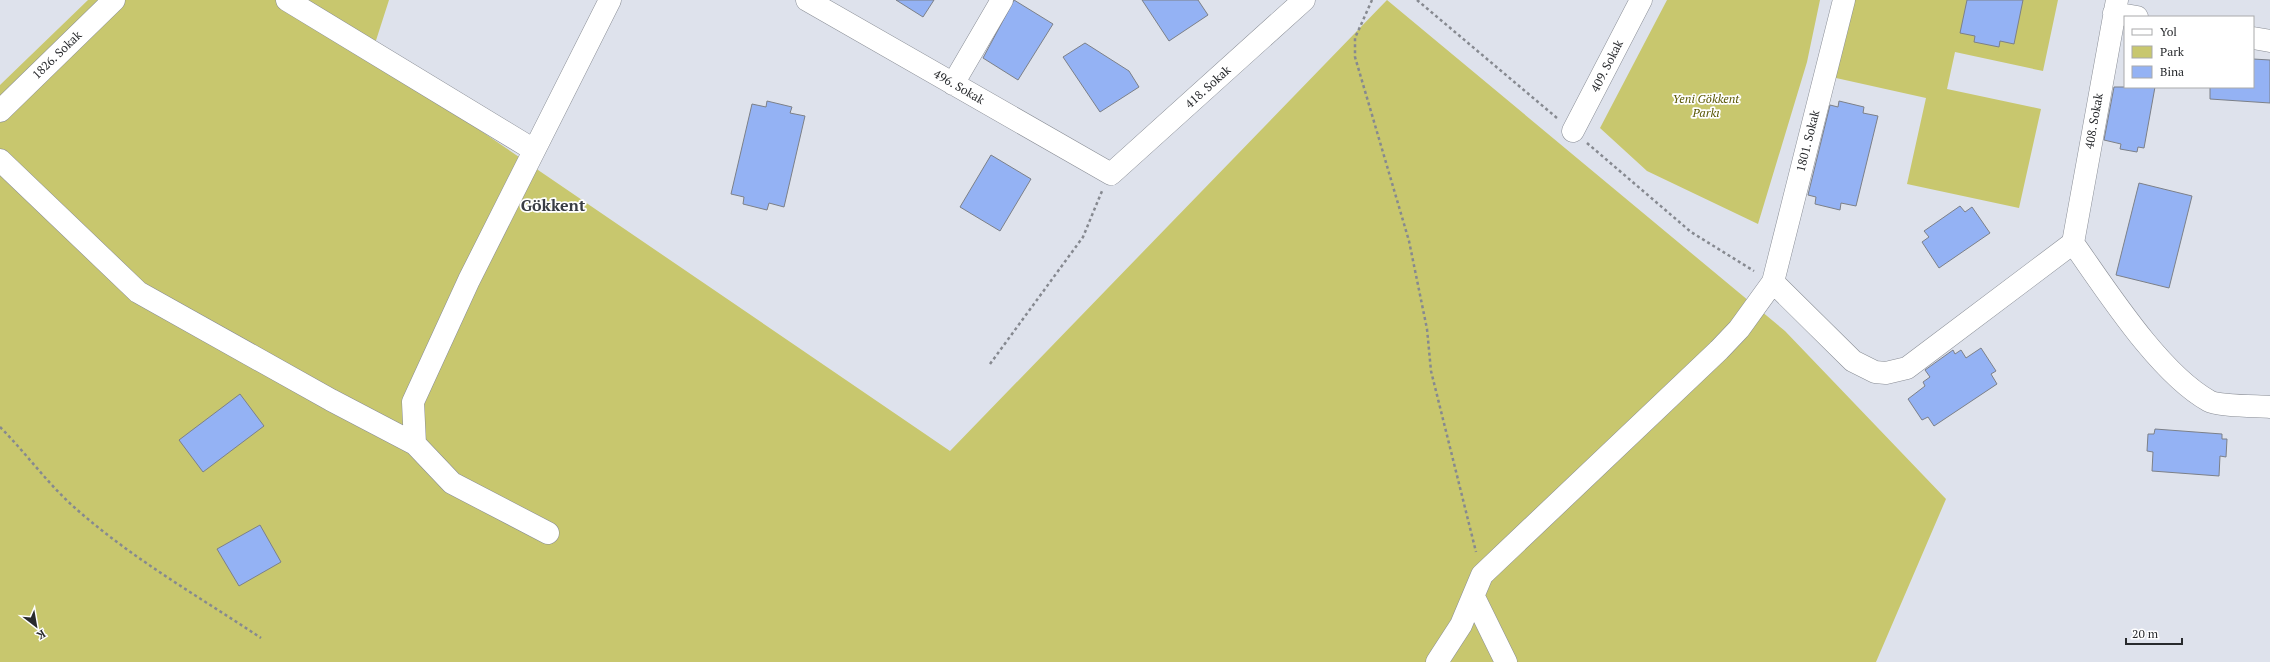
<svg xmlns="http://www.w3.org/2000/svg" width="2270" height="662" font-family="'PT Serif',serif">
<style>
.green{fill:#c8c76e}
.building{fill:#94b2f4;stroke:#7c8088}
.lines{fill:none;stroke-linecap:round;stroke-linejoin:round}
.minor-casing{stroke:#898d95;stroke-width:23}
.path{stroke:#868990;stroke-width:2.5;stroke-dasharray:3 3;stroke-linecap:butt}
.minor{stroke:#fff;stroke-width:22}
.labels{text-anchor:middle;stroke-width:3.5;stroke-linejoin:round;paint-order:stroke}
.street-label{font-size:12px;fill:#282a2d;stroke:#fff}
.park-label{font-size:12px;font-style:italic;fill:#5a5805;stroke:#fff}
.district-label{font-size:16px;font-weight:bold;fill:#393d44;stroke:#fff}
</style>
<rect width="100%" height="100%" fill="#dee2ec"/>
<!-- green -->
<path class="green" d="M88 0H389L371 56 950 451 1387 0 1785 331 1946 499 1876 662H0V85Z
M1667 0H1820L1807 62 1758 224 1647 171 1600 128Z
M1834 0H2058L2043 71 1955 52 1947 89 2041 109 2019 208 1907 184 1926 98 1818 74Z"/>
<!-- building -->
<path class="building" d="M896 0H934L923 17Z
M1014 0 1053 24 1018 80 983 58Z
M1142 0H1198L1208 15 1169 41Z
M1967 0H2023L2014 44 2000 41 1999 47 1974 42 1975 36 1960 33Z
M1085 43 1129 71 1139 87 1100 112 1063 57Z
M2253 59 2270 60V103L2210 99V87H2253Z
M2114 87H2155L2144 148 2138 147 2137 152 2120 149 2121 144 2104 140Z
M767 101 792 107 790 113 805 116 784 207 769 203 767 210 743 204 744 197 731 194 752 104 766 107Z
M1839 101 1864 107 1863 113 1878 116 1856 206 1841 203 1840 210 1815 204 1816 197 1808 195 1830 105 1838 107Z
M991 155 1031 179 1000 231 960 207Z
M2139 183 2192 196 2169 288 2116 275Z
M1960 206 1965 212 1972 207 1990 233 1939 268 1922 242 1929 237 1924 231Z
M1981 348 1996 371 1991 374 1997 384 1934 426 1928 417 1922 420 1908 399 1925 386 1923 382 1930 377 1925 370 1953 350 1955 354 1961 350 1966 358Z
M240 394 264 426 203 472 179 440Z
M2155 429 2222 434V439H2227L2226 457 2220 456 2219 476 2152 471 2153 452 2147 451 2148 434H2154Z
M260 525 281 562 239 586 217 549Z"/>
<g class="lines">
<!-- minor casing -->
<g class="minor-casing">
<path id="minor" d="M287 0 534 150
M807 0 1111 174 1304 0
M2114 13 2137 17
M2253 38 2270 41
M953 84 1002 0
M0 111 114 0
M1573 131 1641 0
M0 160 138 292 331 400 415 444
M2073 243C2107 291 2159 373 2209 401 2217 406 2258 406 2270 407
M2073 243 2117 0
M1773 282 1853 361 1875 372 1886 373 1907 368 2073 243
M548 533 452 483 415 444 413 402 469 280 610 0
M1474 597 1506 662
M1437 662 1461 625 1482 575 1719 350 1739 329 1773 282 1844 0"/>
</g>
<!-- path -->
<path class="path" d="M1372 0 1355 38V57L1409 241 1427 329 1431 371 1476 552
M1417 0 1557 118
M1587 143 1691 232 1754 271
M990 364 1083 237 1102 191
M0 427C26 453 47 483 74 507 131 558 198 596 261 638"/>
<!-- minor -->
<use href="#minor" class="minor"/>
</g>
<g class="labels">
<!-- street labels -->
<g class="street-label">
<text transform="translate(57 55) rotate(-44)" y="4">1826. Sokak</text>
<text transform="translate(1607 66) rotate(-63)" y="4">409. Sokak</text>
<text transform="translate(959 87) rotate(30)" y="4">496. Sokak</text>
<text transform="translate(1208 87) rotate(-42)" y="4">418. Sokak</text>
<text transform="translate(2094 121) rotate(-80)" y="4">408. Sokak</text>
<text transform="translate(1808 141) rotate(-76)" y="4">1801. Sokak</text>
</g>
<!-- park labels -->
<g class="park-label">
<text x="1706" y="103">Yeni Gökkent<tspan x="1706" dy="14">Parkı</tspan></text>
</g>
<!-- district labels -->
<g class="district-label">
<text x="553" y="211">Gökkent</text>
</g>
</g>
<!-- legend -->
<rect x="2124" y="16" width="130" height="72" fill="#ffffff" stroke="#a9aaab"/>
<rect x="2132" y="29" width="20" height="6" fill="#ffffff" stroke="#a9aaab"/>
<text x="2160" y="36" font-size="12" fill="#282a2d">Yol</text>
<rect x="2132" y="46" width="20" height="12" fill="#c8c76e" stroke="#a9aaab"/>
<text x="2160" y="56" font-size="12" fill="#282a2d">Park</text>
<rect x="2132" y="66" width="20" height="12" fill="#94b2f4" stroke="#a9aaab"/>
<text x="2160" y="76" font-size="12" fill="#282a2d">Bina</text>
<!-- north arrow -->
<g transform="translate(36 626) rotate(149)" stroke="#ffffff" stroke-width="3" paint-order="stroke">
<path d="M0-3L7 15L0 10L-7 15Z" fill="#282a2d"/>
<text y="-6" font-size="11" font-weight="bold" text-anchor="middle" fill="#282a2d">K</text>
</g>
<!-- scale -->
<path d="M2126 638v6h56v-6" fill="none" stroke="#282a2d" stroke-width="2"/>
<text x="2132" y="638" font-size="12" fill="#282a2d" stroke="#ffffff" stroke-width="3" paint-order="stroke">20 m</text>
</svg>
